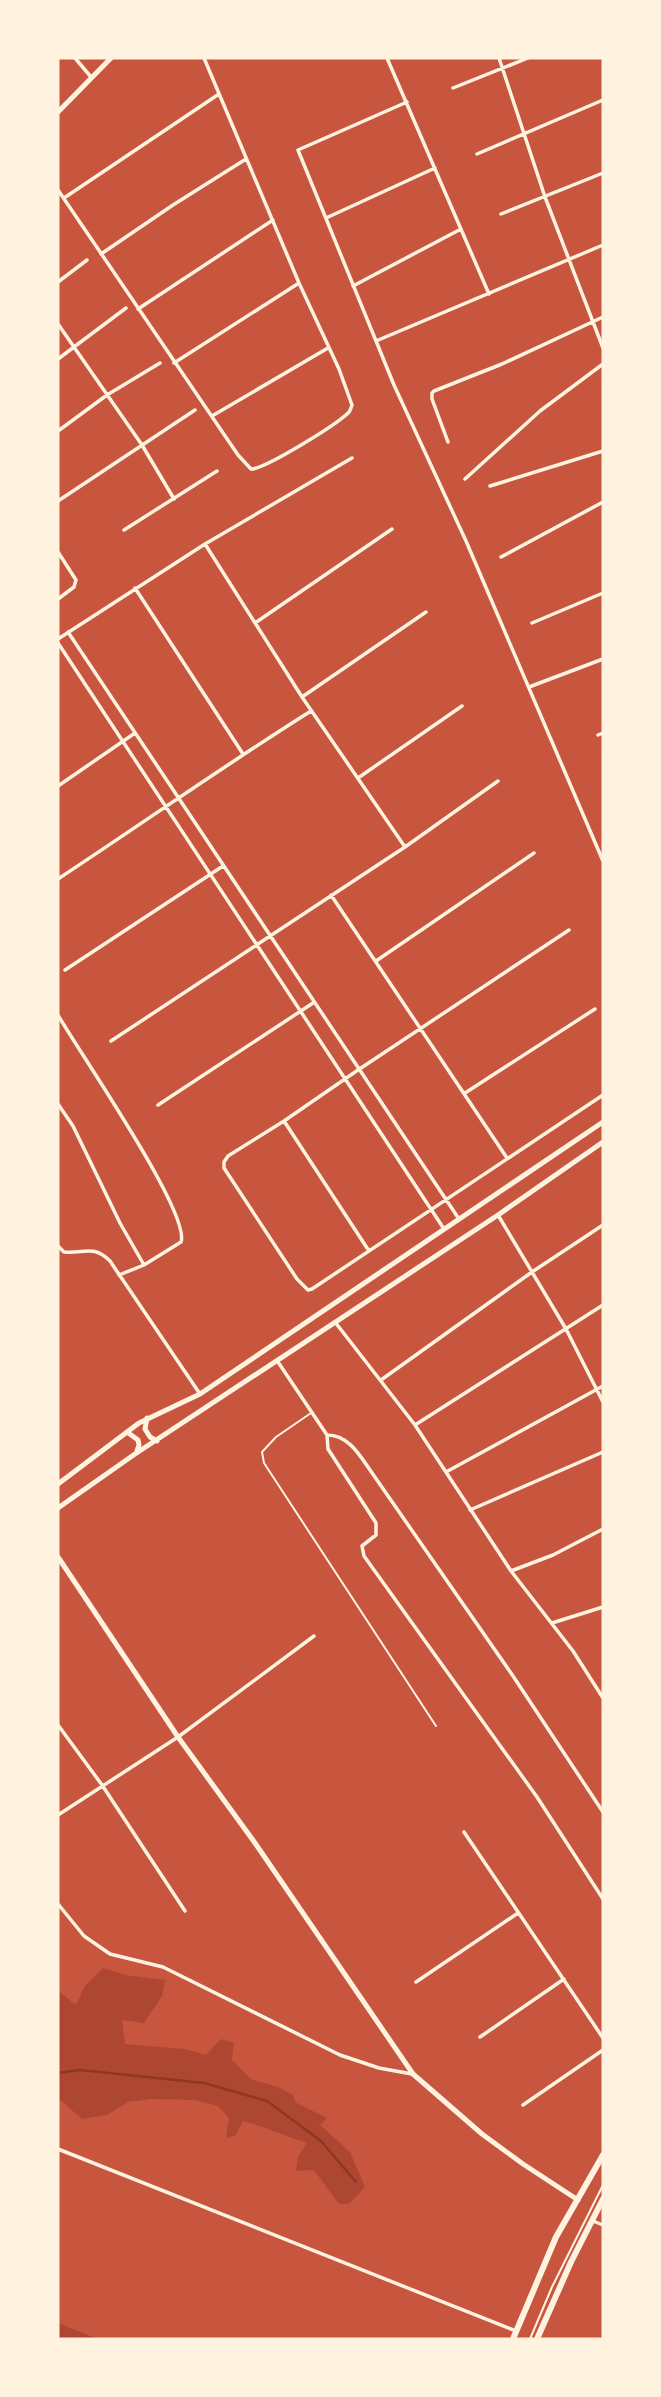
<svg xmlns="http://www.w3.org/2000/svg" width="661" height="2397" font-family="Helvetica,sans-serif">
<style>
.green{fill:#ae4732}
.lines{fill:none;stroke-linecap:round;stroke-linejoin:round}
.stream{stroke:#8f3625;stroke-width:2.5}
.service{stroke:#fff3e0;stroke-width:2}
.minor{stroke:#fff3e0;stroke-width:3.5}
.tertiary{stroke:#fff3e0;stroke-width:5}
.secondary{stroke:#fff3e0;stroke-width:5}
.primary{stroke:#fff3e0;stroke-width:6}
</style>
<rect width="100%" height="100%" fill="#c8553d"/>
<!-- green -->
<path class="green" d="M103 1968 125 1975 165 1980 162 1996 144 2023 122 2020 125 2044 185 2049 206 2055 221 2039 234 2043 232 2060 251 2079 278 2087 293 2095 295 2102 327 2118 320 2125 350 2152 365 2187 349 2204H339L314 2170 296 2171 298 2157 307 2143C285 2136 266 2127 243 2121L235 2136 226 2138 229 2118 218 2106 195 2100 151 2099 128 2102 107 2115 82 2119 58 2098V1991L76 2005 85 1986Z
M58 2323 98 2339H58Z"/>
<g class="lines">
<!-- stream -->
<path class="stream" d="M58 2073 80 2070 204 2083 267 2101 321 2141 356 2182"/>
<!-- service -->
<path class="service" d="M311 1413 276 1437 262 1452 264 1463 436 1726
M530 2339 552 2287 603 2185"/>
<!-- minor -->
<path class="minor" d="M75 58 91 77
M387 58 489 294
M499 58 545 197 603 348
M453 88 528 58
M407 102 298 150 394 385 466 541 603 861
M477 154 603 100
M58 190 238 455 251 469C265 469 334 426 347 414 351 411 350 410 352 405L339 369 299 283
M64 198 219 94
M501 214 603 173
M326 218 435 168
M101 254 173 205 246 159
M58 282 87 260
M353 286 461 229
M138 309 273 220
M58 324 142 445 174 499
M376 341 603 245
M58 359 126 308
M174 363 299 283 204 58
M212 416 328 348
M58 431 107 395 160 363
M448 442 432 399V393L434 391 502 364 603 317
M465 479 540 411 603 364
M490 486 603 451
M58 501 195 410
M124 530 217 471
M205 544 302 697 405 847
M58 552 76 580 74 587 58 599
M501 557 603 502
M135 588 243 754
M255 623 392 529
M532 623 603 593
M68 632 459 1219
M58 639 205 544 352 458
M58 643 444 1229
M529 687 603 659
M302 697 426 612
M598 735 603 733
M358 778 462 706
M58 786 135 733
M58 879C143 823 225 765 311 711
M331 895 507 1158
M569 930 358 1070 284 1121 228 1156 224 1162V1168L297 1279 308 1290 312 1289 603 1095
M376 961 534 853
M65 970 223 866
M58 1015C77 1049 191 1213 181 1242L144 1265 119 1275
M111 1041 405 847 498 781
M465 1093 595 1009
M58 1104 73 1126 120 1223 144 1265
M158 1105 313 1003
M284 1121 369 1251
M498 1215 566 1329 603 1402
M58 1246 64 1252C84 1254 93 1244 110 1261L200 1394
M335 1322 415 1425 511 1571 573 1651 603 1698
M278 1362 327 1435
M381 1380 532 1272 603 1225
M415 1425 603 1305
M327 1435 328 1449 376 1523V1535L362 1546 364 1556 537 1797 603 1899
M327 1435C348 1435 359 1454 370 1470L513 1676 603 1812
M446 1472 603 1386
M470 1510 603 1452
M511 1571 553 1555 603 1529
M552 1623 603 1607
M58 1725 102 1785 185 1911
M58 1815 178 1737 314 1636
M464 1832 603 2038
M58 1904 84 1936 110 1954 163 1967 340 2055 379 2068 412 2074
M416 1982 518 1913
M480 2037 564 1979
M523 2105 603 2050
M58 2149 516 2331
M593 2221 603 2225"/>
<!-- tertiary -->
<path class="tertiary" d="M58 1557 178 1737 255 1843 413 2074 482 2134 523 2164 578 2200"/>
<!-- secondary -->
<path class="secondary" d="M58 112 111 58
M147 1418 145 1429 150 1437 157 1441
M127 1432 138 1440 139 1445 137 1451
M58 1484 139 1423 200 1394 603 1122
M58 1508 135 1454 498 1215 603 1142"/>
<!-- primary -->
<path class="primary" d="M513 2339 556 2237 603 2155
M537 2339 571 2262 603 2199"/>
</g>
<!-- border -->
<rect width="661" height="2397" fill="none" stroke="#fff3e0" stroke-width="119"/>
</svg>
